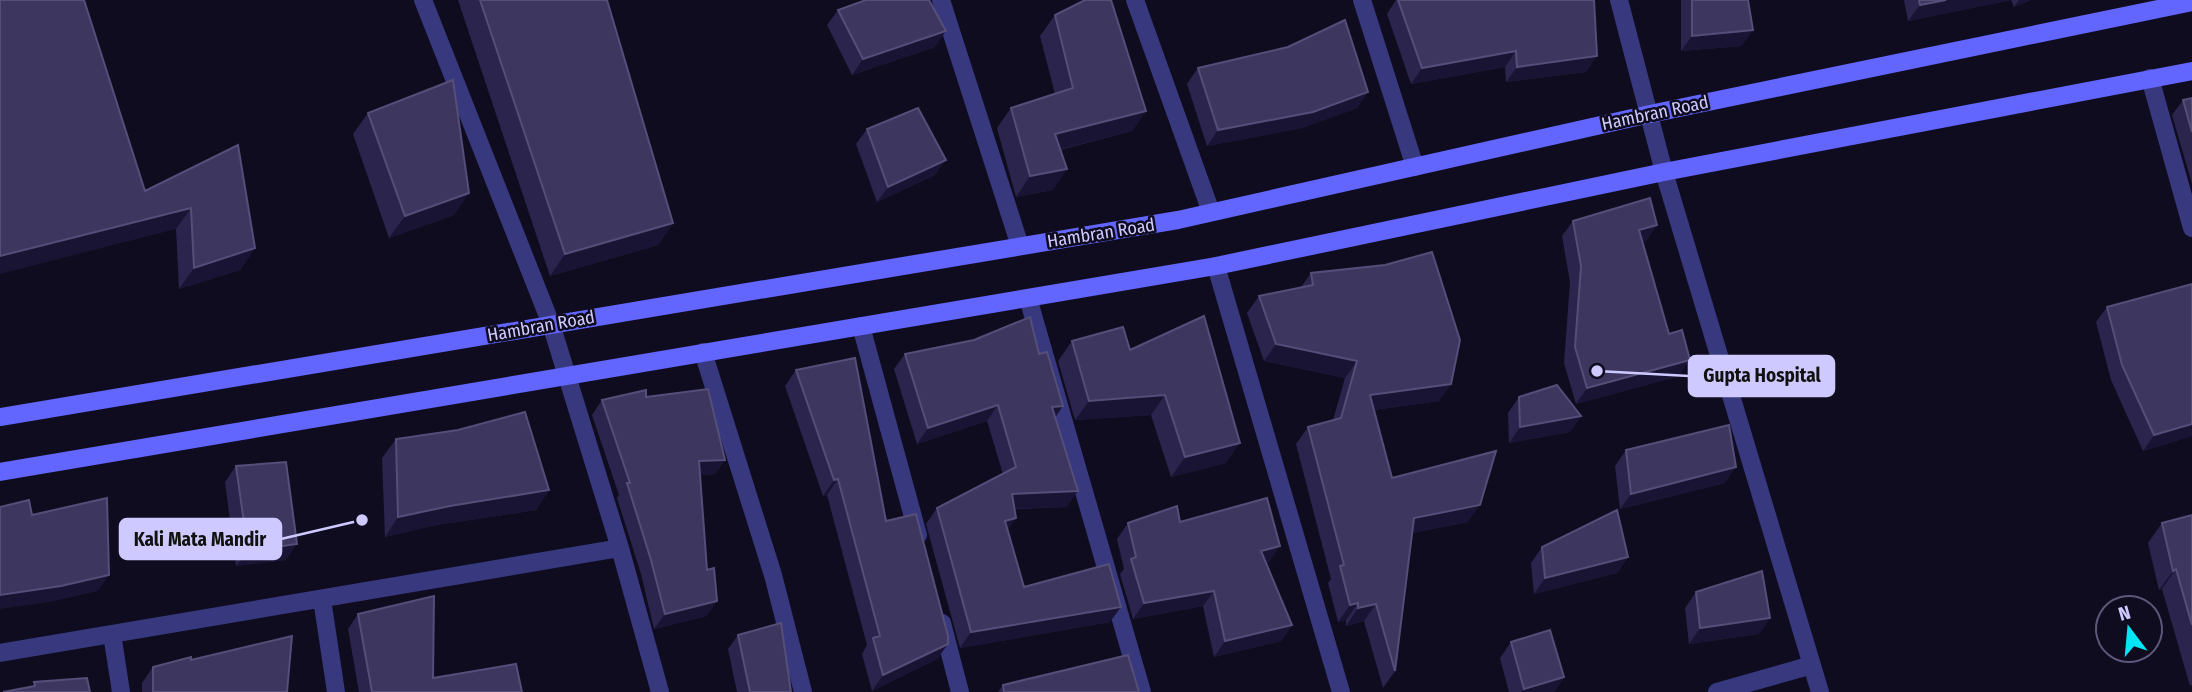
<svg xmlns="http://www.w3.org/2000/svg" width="2192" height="692" font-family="'Fira Sans Condensed',sans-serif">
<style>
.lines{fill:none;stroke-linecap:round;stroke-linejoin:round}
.minor{stroke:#37387e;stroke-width:18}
.tertiary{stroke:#37387e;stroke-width:18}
.secondary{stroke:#6265fe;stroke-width:18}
.wall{fill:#2b254d}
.shaded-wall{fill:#191433}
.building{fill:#3d3760;stroke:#544e79;stroke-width:2}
.labels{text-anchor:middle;stroke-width:5;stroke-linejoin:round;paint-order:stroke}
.street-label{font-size:18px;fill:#cecaff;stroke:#0f0c1f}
.leader{fill:none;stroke:#cecaff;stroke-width:2.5}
.callout-dot{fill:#cecaff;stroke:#0f0c1f;stroke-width:2.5}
.callout{fill:#cecaff;stroke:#cecaff;stroke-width:2.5}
.callout-label{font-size:19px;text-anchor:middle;font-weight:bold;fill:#111}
</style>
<rect width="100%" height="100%" fill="#0f0c1f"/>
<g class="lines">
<!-- minor -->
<path class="minor" d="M423 0 551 324 620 548 660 692
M941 0 1020 246
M1135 0 1211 212
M1362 0 1415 167
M2150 78 2192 228
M1664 172 1820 692
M1216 266 1341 692
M1028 298 1142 692
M861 326 918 535
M703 352 773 575 803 692
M322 599 336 692
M942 623 960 692
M112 634 121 692
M0 653 620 548
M1717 692 1812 665"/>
<!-- tertiary -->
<path class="tertiary" d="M1619 0 1664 172"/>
<!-- secondary -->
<path class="secondary" d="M0 417 1178 220 1650 114 2192 2
M0 472 1216 266 1664 172 2192 71"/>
</g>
<!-- wall -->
<path class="wall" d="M458 0H607L673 223 658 245 550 276Z
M1396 0H1594L1586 72 1506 82 1505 67 1411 84 1387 14Z
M1681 0H1748L1742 46 1681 51Z
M1904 0H2031L2014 7 2011 0 1908 21Z
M838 10 935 47 852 75 827 25Z
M1055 15 1146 111 1132 131 1060 150 1053 190 1016 197 997 128 1011 108 1055 94 1040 36Z
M1198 68 1368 92 1357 108 1302 128 1207 146 1187 84Z
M2192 98V184L2172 115 2183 100Z
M368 113 454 215 389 238 353 134Z
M867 129 935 175 877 202 856 144Z
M238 145 255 248 240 270 179 289 176 229 145 191Z
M1573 221 1657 225 1646 241 1642 242 1679 376 1576 404 1564 363 1570 282 1562 236Z
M1311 273 1451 384 1439 401 1374 410 1392 478 1468 522 1412 533 1395 671 1383 688 1364 621 1346 626V620L1338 622 1328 583 1331 579 1296 444 1308 427 1333 420 1345 378 1264 361 1247 313 1259 296 1301 287Z
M2192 284V436L2143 451 2111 380 2096 322 2107 307Z
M1072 341 1130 350 1226 463 1171 477 1151 415 1075 420 1058 361Z
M905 354 1055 418 1067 507 1014 509 1008 530 1024 587 1110 622 960 648 926 524 937 508 1003 474 987 421 917 444 894 369Z
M796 370 886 521 948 644 937 659 872 691 862 654 867 645 827 495 823 496 785 386Z
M646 397 725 460 715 474 700 475 707 570 717 601 706 616 654 629 641 574 617 498 619 495 592 415 602 400Z
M1519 397 1581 416 1570 432 1509 443 1508 413Z
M396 439 549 490 536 510 436 525 385 537 382 458Z
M1626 450 1725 483 1620 509 1615 466Z
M236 466 286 560 236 566 225 482Z
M2192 515V685L2190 686 2162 589 2159 590 2148 543 2162 523Z
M1180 522 1269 562 1265 563 1292 625 1281 641 1214 657 1203 606 1133 619 1120 574 1124 569 1117 539 1128 523Z
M1542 547 1628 557 1617 573 1534 594 1531 563Z
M1696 592 1770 618 1759 634 1689 644 1685 608Z
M358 614 433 678 522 692H359L348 629Z
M738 635 791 692H737L728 649Z
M1511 642 1564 677 1554 692H1509L1500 658Z
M191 660 287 692H142V683L153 667Z
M1003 685 1139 692H998Z"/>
<!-- shaded-wall -->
<path class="shaded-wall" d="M1946 0H2011L1908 21 1920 5Z
M2019 0H2031L2014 7Z
M1753 30 1742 46 1681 51 1692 36Z
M946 31 935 47 852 75 863 59Z
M1516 51 1505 67 1411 84 1422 68Z
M1597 56 1586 72 1506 82 1517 67Z
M1368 92 1357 108 1302 128 1207 146 1218 130Z
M1146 111 1132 131 1041 154 1055 134Z
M946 160 935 175 877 202 888 187Z
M1067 169 1053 190 1016 197 1030 176Z
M469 193 454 215 389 238 405 216Z
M191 208 176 229 0 274V256Z
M673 223 658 245 550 276 565 254Z
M1657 225 1646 241 1628 246 1639 230Z
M255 248 240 270 179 289 194 268Z
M1276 344 1357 361 1345 378 1264 361Z
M1690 360 1679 376 1576 404 1587 388Z
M1451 384 1439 401 1358 412 1370 395Z
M1165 395 1151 415 1075 420 1089 401Z
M998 405 987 421 917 444 928 428Z
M1063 406 1052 422V407Z
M1581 416 1570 432 1509 443 1520 427Z
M2192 424V436L2143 451 2154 435Z
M1240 443 1226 463 1171 477 1185 457Z
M725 460 715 474 689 476 699 461Z
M1736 467 1725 483 1620 509 1631 494Z
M838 479 827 495 823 496 834 480Z
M549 490 536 510 436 525 385 537 398 517 450 506Z
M1078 491 1067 507 1001 509 1012 494Z
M1480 505 1468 522 1402 535 1414 518Z
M1016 518 1005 534V521Z
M297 544 286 560 236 566 248 551Z
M1280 546 1269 562 1249 567 1261 551Z
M1628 557 1617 573 1534 594 1545 578Z
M2176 569 2162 589 2159 590 2173 571Z
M109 575 98 591 50 602 0 609V595Z
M1214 591 1203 606 1133 619 1144 603Z
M717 601 706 616 654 629 665 614Z
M1358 603 1346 620 1338 622 1350 605Z
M1376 604 1364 621 1346 626 1358 608Z
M1121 607 1110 622 960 648 971 632Z
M1770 618 1759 634 1689 644 1700 628Z
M1292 625 1281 641 1214 657 1225 641Z
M948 644 937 659 872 691 883 675Z
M1564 677 1554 692H1521L1524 689Z"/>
<!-- building -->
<path class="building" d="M0 0H84L145 191 238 145 255 248 194 268 191 208 0 256Z
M480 0H607L673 223 565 254Z
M866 0H929L946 31 863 59 838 10Z
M1085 0H1111L1146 111 1055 134 1067 169 1030 176 1011 108 1073 88 1055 15Z
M1398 0H1594L1597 56 1517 67 1516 51 1422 68Z
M1692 0H1748L1753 30 1692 36Z
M1919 0H1946L1920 5Z
M1345 20 1368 92 1313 112 1218 130 1198 68 1288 47Z
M453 80 469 193 405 216 368 113Z
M2192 98V132L2183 100Z
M918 108 946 160 888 187 867 129Z
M1650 198 1657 225 1639 230 1669 334 1682 330 1690 360 1587 388 1575 347 1581 266 1573 221Z
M1432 252 1460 340 1451 384 1370 395 1392 478 1496 451 1480 505 1414 518 1395 671 1376 604 1358 608V603L1350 605 1340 566 1344 565 1308 427 1341 418 1357 361 1276 344 1259 296 1313 285 1311 273 1385 265Z
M2192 284V424L2154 435 2122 365 2107 307Z
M1204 316 1240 443 1185 457 1165 395 1089 401 1072 341 1123 327 1130 350Z
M1030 317 1039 354 1047 352 1063 406 1052 407 1078 491 1012 494 1016 518 1005 521 1024 587 1109 564 1121 607 971 632 937 508 1016 467 998 405 928 428 905 354 974 340Z
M855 358 886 521 916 514 948 636V644L883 675 873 638 880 636 838 479 834 480 796 370Z
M1557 385 1581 416 1520 427 1519 397Z
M708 389 725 460 699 461 707 570 714 568 717 601 665 614 651 560 627 483H630L602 400 646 390V397Z
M525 412 549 490 450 506 398 517 396 439 458 430Z
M1729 425 1736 467 1631 494 1626 450Z
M286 462 297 544 248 551 236 466Z
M107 498 109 575 61 586 0 595V507L29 500 32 515Z
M1267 498 1280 546 1261 551 1292 625 1225 641 1214 591 1144 603 1131 559 1136 557 1128 523 1177 506 1180 522Z
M1617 510 1628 557 1545 578 1542 547Z
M2192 515V625L2176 569 2173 571 2162 523Z
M1762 571 1770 618 1700 628 1696 592Z
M434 596 433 678 516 664 522 692H372L358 614Z
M781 623 791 692H750L738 635Z
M1550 630 1564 677 1524 689 1511 642Z
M292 636 287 692H153V667L191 657V660Z
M1128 655 1139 692H1004L1003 685Z
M87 678 90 692H3L35 686 34 682Z"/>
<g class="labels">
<!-- street labels -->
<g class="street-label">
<text transform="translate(1655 113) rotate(-12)" y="6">Hambran Road</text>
<text transform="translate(1101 233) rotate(-9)" y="6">Hambran Road</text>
<text transform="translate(541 326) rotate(-10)" y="6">Hambran Road</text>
</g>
</g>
<!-- callouts -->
<path class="leader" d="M1597 371L1689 376M362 520L281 539"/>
<g class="callout-dot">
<circle cx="1597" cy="371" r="7"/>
<circle cx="362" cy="520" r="7"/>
</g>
<g class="callout">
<rect x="1689" y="356" width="145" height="40" rx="7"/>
<rect x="120" y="519" width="161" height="40" rx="7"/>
</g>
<g class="callout-label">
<text x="1762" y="382">Gupta Hospital</text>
<text x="200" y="546">Kali Mata Mandir</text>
</g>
<!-- north arrow -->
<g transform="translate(2129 629) rotate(344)"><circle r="33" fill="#0f0c1f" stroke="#5b5879" stroke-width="2"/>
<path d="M0-5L12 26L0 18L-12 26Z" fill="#01e6f4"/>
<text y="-10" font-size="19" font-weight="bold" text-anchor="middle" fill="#cecaff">N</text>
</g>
</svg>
